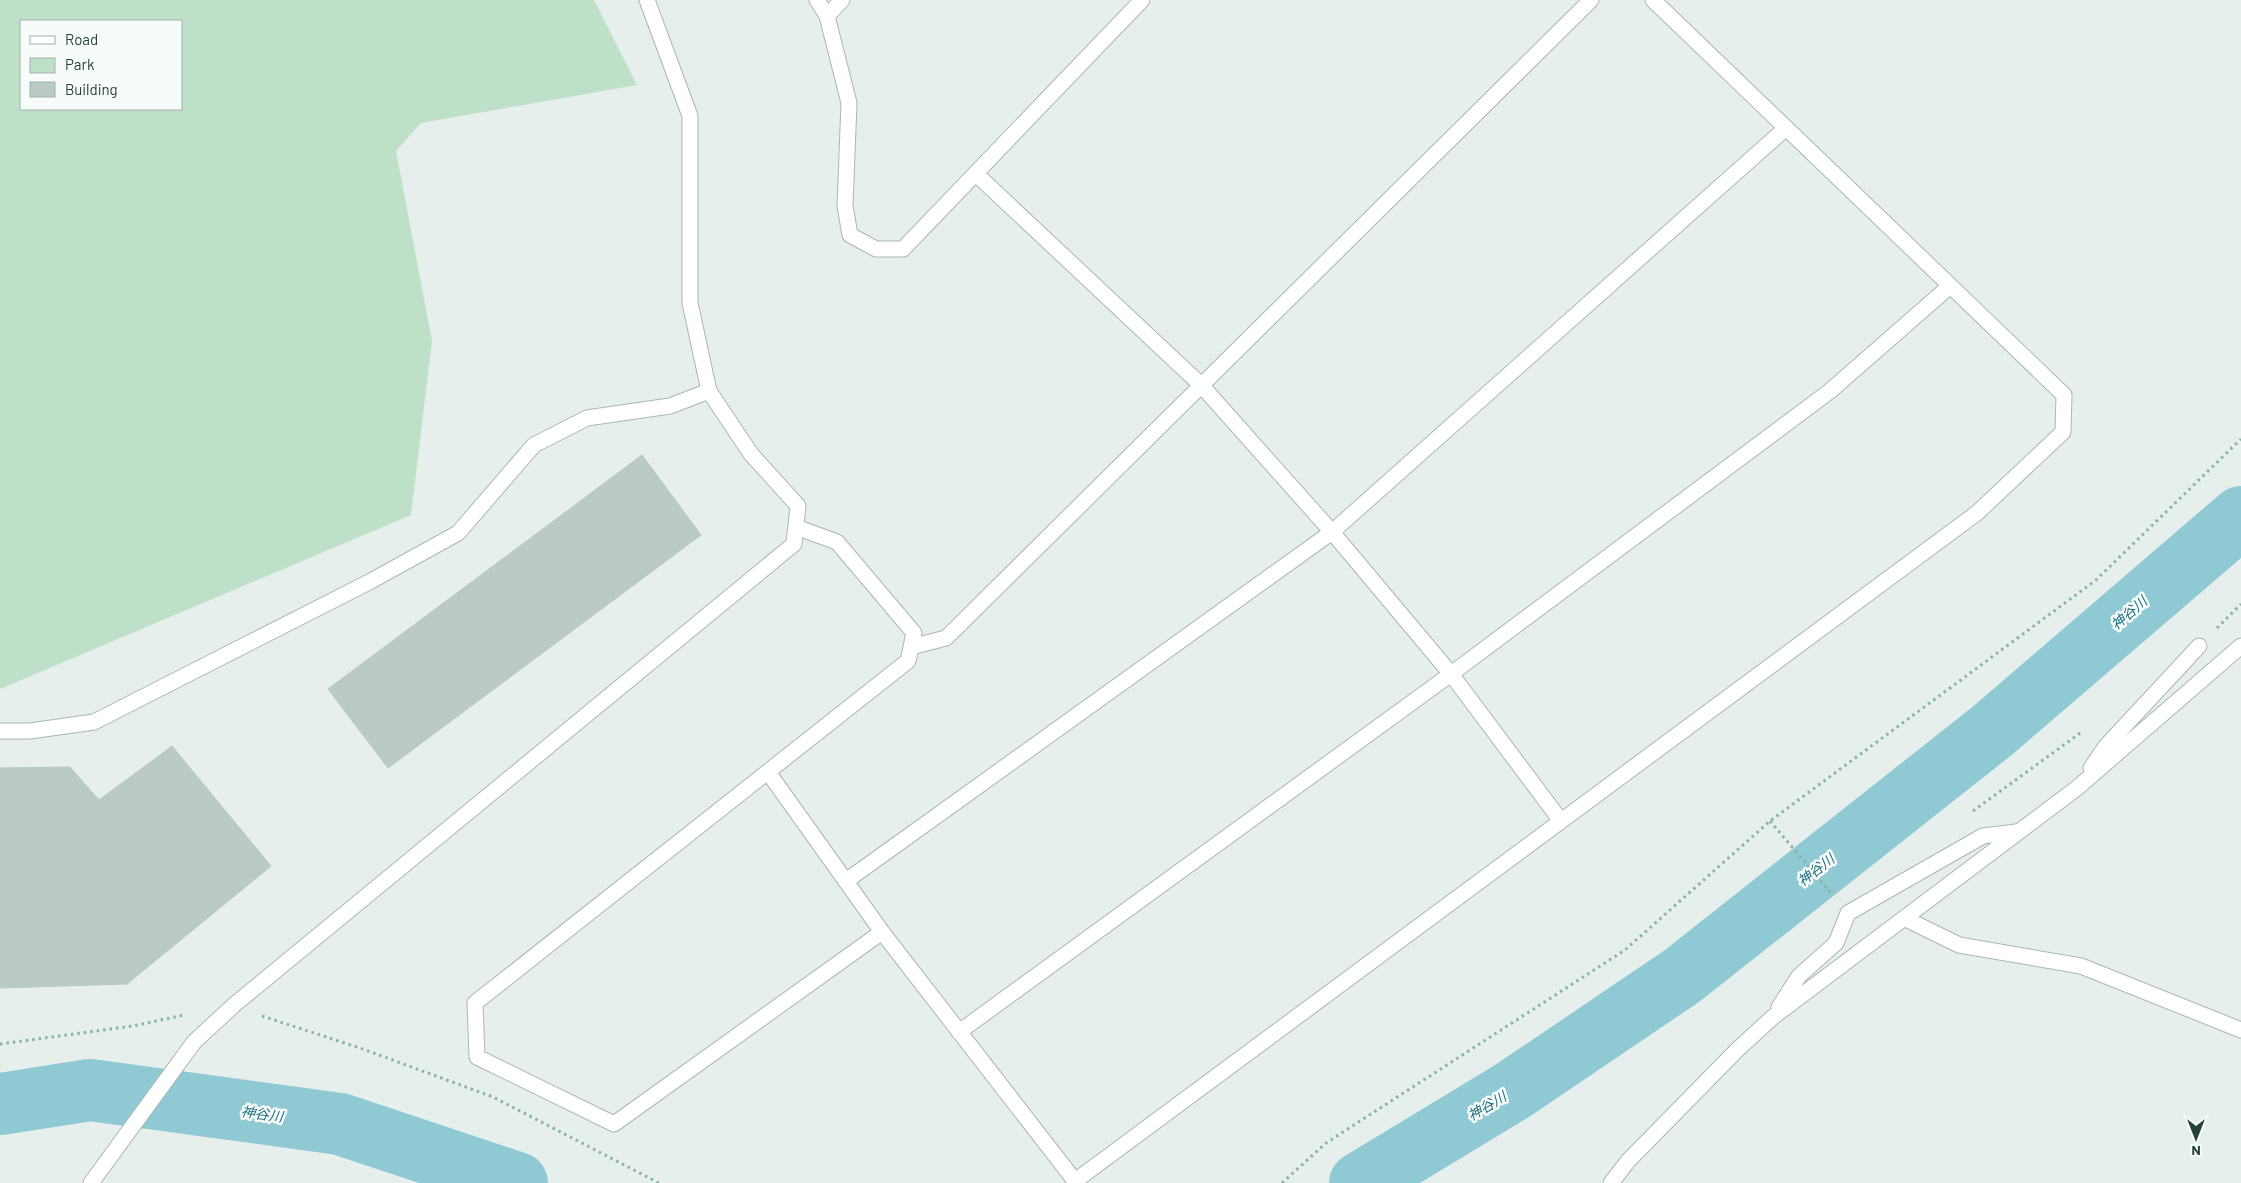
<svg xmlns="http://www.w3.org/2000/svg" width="2241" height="1183" font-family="Barlow,'Noto Sans JP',sans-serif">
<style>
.green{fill:#bfe0c8;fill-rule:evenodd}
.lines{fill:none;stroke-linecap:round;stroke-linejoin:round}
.river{stroke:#8ec9d4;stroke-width:62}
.building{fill:#bbcac4;stroke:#b8c9c2}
.minor-casing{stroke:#a8b8b2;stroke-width:17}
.path{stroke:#86b3a5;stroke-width:3;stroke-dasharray:2.5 4;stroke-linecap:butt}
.minor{stroke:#fff;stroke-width:15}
.labels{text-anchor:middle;stroke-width:5;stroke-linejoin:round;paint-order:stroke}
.water-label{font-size:14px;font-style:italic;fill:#1c6f80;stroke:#f7fbf9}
</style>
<rect width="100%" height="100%" fill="#e6efeb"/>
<!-- green -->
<path class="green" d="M0 0H594L637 85 421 123 396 151 432 341 411 515 0 689ZM21 21H181V109H21Z"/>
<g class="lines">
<!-- river -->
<path class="river" d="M0 1104 90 1090 340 1124 517 1183
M1360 1183 1512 1091 1682 976 1992 731 2241 517"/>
</g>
<!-- building -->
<path class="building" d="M642 455 701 535 388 768 328 689Z
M172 746 271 866 127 984 0 988V768L70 767 99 800Z"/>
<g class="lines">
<!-- minor casing -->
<g class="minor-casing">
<path id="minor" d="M817 0 827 16 849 103 845 206 850 235 876 249H903L1142 0
M827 16 842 0
M976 174 1201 385 1332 532 1451 674 1561 821
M796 527 837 542 914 633 908 661 475 1003 477 1057 614 1124 882 932
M911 647 946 638 1591 0
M0 731H30L94 722 371 581 458 533 534 445 587 418 670 406 709 391
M2091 768 2106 746 2199 646
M768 772 882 932 1075 1181 1977 513 2063 432 2064 395 1653 0
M846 881 1332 532 1786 128
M1904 918 1959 945 2081 966 2241 1030
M1779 1007 1799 976 1836 943 1848 913 1983 836 2016 832
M959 1032 1451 674 1830 391 1950 286
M91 1183 194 1042 234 1005 794 544 798 506 751 454 709 391 690 303V116L647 0
M1611 1183 1628 1161 1737 1050 1773 1017 2077 788 2241 646"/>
</g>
<!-- path -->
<path class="path" d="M2217 628 2241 604
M1973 811 2083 731
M1770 821 1832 894
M262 1016 360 1048 493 1097 659 1183
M0 1044 133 1026 184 1015
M1282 1183 1326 1143 1625 950 1770 821 2096 580 2241 439"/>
<!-- minor -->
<use href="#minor" class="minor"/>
</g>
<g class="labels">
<!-- water labels -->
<g class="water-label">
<text transform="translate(2129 613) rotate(-41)" y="5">神谷川</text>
<text transform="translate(1816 870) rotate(-38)" y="5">神谷川</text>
<text transform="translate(1487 1106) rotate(-31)" y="5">神谷川</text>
<text transform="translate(262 1114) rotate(8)" y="5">神谷川</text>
</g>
</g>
<!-- legend -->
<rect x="20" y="20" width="162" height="90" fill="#f7fbf9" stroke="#a3b1ad"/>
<rect x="30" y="36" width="25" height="8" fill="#ffffff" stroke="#a3b1ad"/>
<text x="65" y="45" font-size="15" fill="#24423a">Road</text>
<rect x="30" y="58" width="25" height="15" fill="#bfe0c8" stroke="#a3b1ad"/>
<text x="65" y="70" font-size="15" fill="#24423a">Park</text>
<rect x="30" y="82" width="25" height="15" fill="#bbcac4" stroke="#a3b1ad"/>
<text x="65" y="95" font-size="15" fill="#24423a">Building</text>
<!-- north arrow -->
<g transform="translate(2196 1138) rotate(180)" stroke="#f7fbf9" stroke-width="4" paint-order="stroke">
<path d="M0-4L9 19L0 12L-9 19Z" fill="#24423a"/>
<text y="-8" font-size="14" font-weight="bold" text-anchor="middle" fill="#24423a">N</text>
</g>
</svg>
